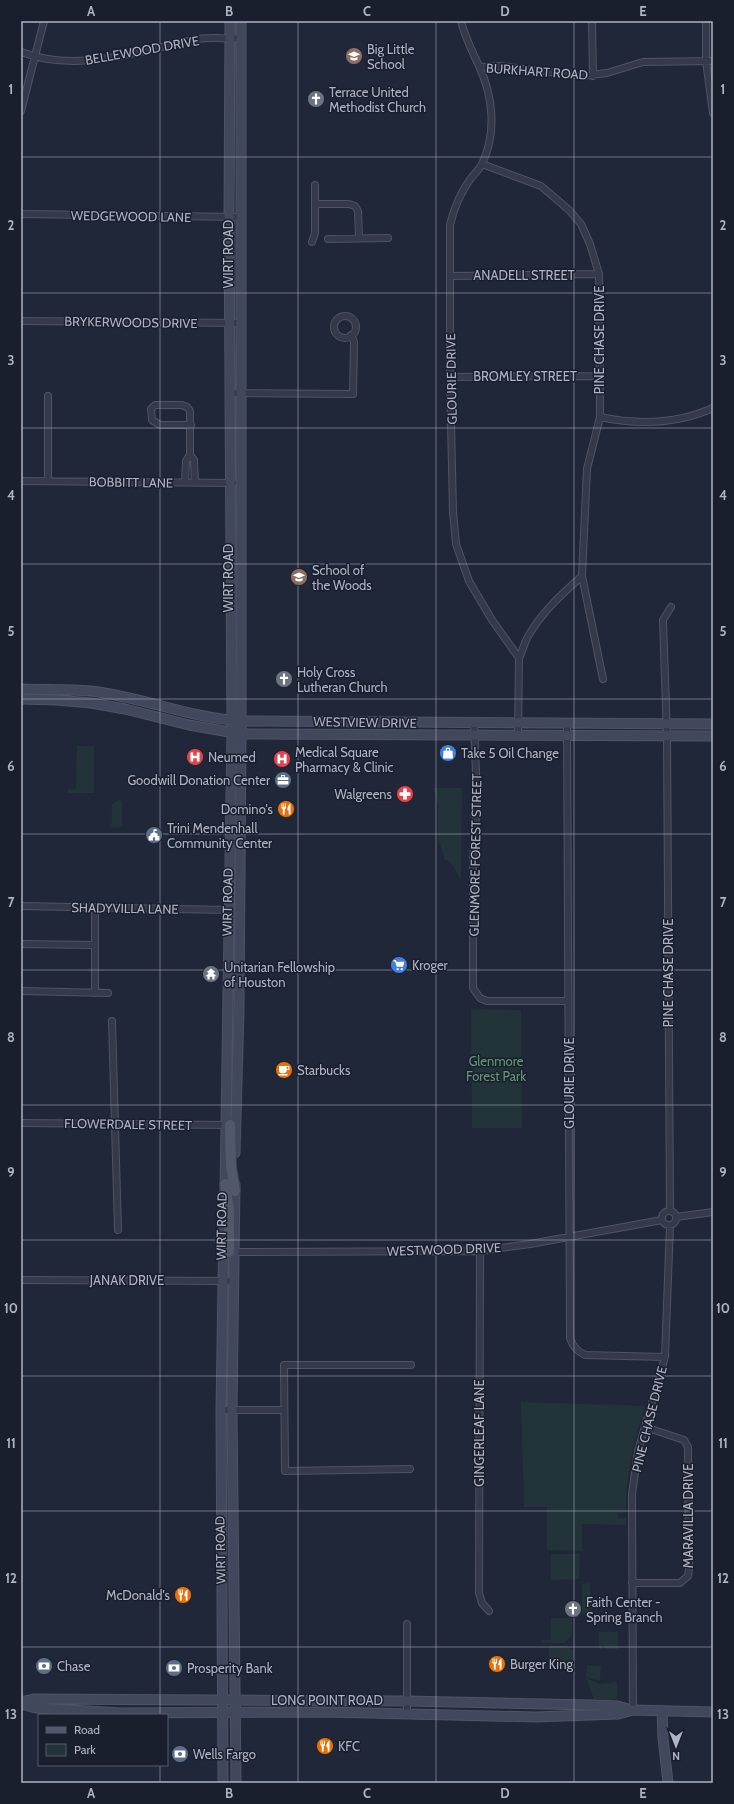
<svg xmlns="http://www.w3.org/2000/svg" width="734" height="1804" font-family="Cabin,sans-serif">
<style>
.green{fill:#223339}
.lines{fill:none;stroke-linecap:round;stroke-linejoin:round}
.street-casing{stroke:#4e5463;stroke-width:8}
.secondary-casing{stroke:#4e5463;stroke-width:11}
.primary-casing{stroke:#3d4352;stroke-width:12}
.street{stroke:#343a49;stroke-width:6}
.secondary{stroke:#42485c;stroke-width:9}
.primary{stroke:#515869;stroke-width:10}
.grid{fill:none;stroke:#aeb4c5;stroke-width:1;stroke-opacity:0.55}
.labels{text-anchor:middle;stroke-width:3;stroke-linejoin:round;paint-order:stroke}
.poi-label{font-size:13px;fill:#aeb4c5;stroke:#191f2d;text-anchor:start}
.street-label{font-size:13px;fill:#aeb4c5;stroke:#191f2d}
.park-label{font-size:13px;fill:#659677;stroke:#191f2d}
.neatline{fill:none;stroke:#aeb4c5;stroke-width:1.5}
.grid-label{font-size:13px;text-anchor:middle;font-weight:bold;fill:#aeb4c5}
</style>
<rect width="100%" height="100%" fill="#202738"/>
<!-- green -->
<path class="green" d="M77 746H94V793H68V789H76Z
M433 788H462L461 880 455 869 448 860H445L438 838V805Z
M118 800 122 801V827H111L112 804Z
M471 1009 521 1010 522 1128H472Z
M521 1402 645 1406C633 1446 626 1471 626 1513L618 1514V1518H626V1525L582 1524V1551L547 1550V1507H524Z
M551 1554H580L579 1579 551 1580Z
M590 1583 591 1613 582 1614V1584Z
M551 1618H572V1635L564 1643H541V1640H551Z
M599 1632H618V1649H605V1646L602 1645V1649H599Z
M549 1646H568L574 1651 573 1669H549Z
M587 1665 601 1666 600 1681 586 1677Z
M586 1678 601 1684 617 1682V1700L594 1699Z"/>
<g class="lines">
<!-- street casing -->
<g class="street-casing">
<path id="street" d="M461 21C465 37 472 51 479 66 493 96 497 133 482 164 479 170 473 175 469 181 459 195 454 208 450 225V377L453 512 456 544 469 581 492 620 519 658 518 736
M592 21 593 76
M706 21V61L713 113
M21 52C80 74 139 50 198 39 212 37 227 39 241 38
M480 67 499 66 583 76 607 73 643 62 713 61
M21 111 44 21
M482 164 541 186 569 210 581 224 590 244 599 274 600 417 587 469 582 576 603 679
M315 204H349L355 206 358 211 359 238
M21 214 241 217
M328 239 388 238
M312 242 315 233V185
M450 276 599 274
M334 327a11 11 0 1 1 22 0a11 11 0 1 1-22 0Z
M21 321 241 323
M450 377 600 376
M230 393 353 394 354 342 351 335
M600 417C638 425 677 424 713 408
M190 455 194 460 195 482
M21 481 233 483
M48 481V396
M185 482 186 461 190 455V411L187 407 182 405H155L151 409 152 420 160 425H191
M519 658C523 650 525 640 530 633 544 610 563 593 582 576
M474 723 477 799 473 860V988L480 998 487 1001H568
M567 724 570 1338C573 1347 577 1351 585 1355L665 1357
M21 906 228 910
M95 907V993
M21 944 95 945
M21 991 108 993
M112 1021 118 1230
M21 1123 229 1125
M670 1210 667 736 663 620 671 607
M662 1218a7 7 0 1 1 14 0a7 7 0 1 1-14 0Z
M676 1217 713 1212
M480 1251 479 1593 482 1603 489 1611
M230 1252 480 1251 530 1244 662 1220
M21 1280 233 1281
M221 1410H284
M410 1469 285 1471 284 1365H411
M632 1583H680L688 1576 689 1569 688 1447 684 1440 645 1427
M407 1624V1713
M633 1710 632 1494 638 1451 665 1357 670 1225"/>
</g>
<!-- secondary casing -->
<g class="secondary-casing">
<path id="secondary" d="M21 689C44 690 68 689 91 691 142 697 190 718 241 721L713 724
M21 699 57 700 91 703 125 709 189 725 241 734 713 736
M235 1153 239 1010 241 734V21
M235 1184 232 1410 236 1783
M225 1191 232 732 229 217 230 21
M21 1702 35 1699 407 1701 593 1705 618 1706 631 1710
M21 1704 36 1708 121 1713 328 1712 535 1717 618 1714 633 1710 713 1712
M662 1711 663 1738 668 1783
M223 1783 221 1410 224 1220"/>
</g>
<!-- primary casing -->
<g class="primary-casing">
<path id="primary" d="M230 1125 231 1167 235 1191
M225 1184 229 1209V1252"/>
</g>
<!-- street -->
<use href="#street" class="street"/>
<!-- secondary -->
<use href="#secondary" class="secondary"/>
<!-- primary -->
<use href="#primary" class="primary"/>
</g>
<!-- grid -->
<path class="grid" d="M160 21V1715M298 21V1783M436 21V1783M574 21V1783M21 157H713M21 293H713M21 428H713M21 564H713M21 699H713M21 834H713M21 970H713M21 1105H713M21 1240H713M21 1376H713M21 1511H713M21 1647H713M160 1765V1783"/>
<!-- icons -->
<defs>
<g id="school-disc" transform="scale(0.9)"><circle r="9.5" fill="#8d6e63" stroke="#191f2d"/><path d="M0-5L7-2L0 1L-7-2ZM-4 1L0 2.5L4 1V4Q0 6-4 4Z" fill="#fff"/></g>
<g id="church-disc" transform="scale(0.9)"><circle r="9.5" fill="#6b7280" stroke="#191f2d"/><path d="M-1.2-6h2.4v3.5h3.3v2.4h-3.3V6h-2.4V-.1h-3.3v-2.4h3.3Z" fill="#fff"/></g>
<g id="shop-disc" transform="scale(0.9)"><circle r="9.5" fill="#3f7fe0" stroke="#191f2d"/><path d="M-5-2.5h2.3a2.7 3.5 0 0 1 5.4 0H5L5.5 6h-11ZM-1.5-2.5h3a1.5 2.3 0 0 0-3 0Z" fill="#fff"/></g>
<g id="hospital-disc" transform="scale(0.9)"><circle r="9.5" fill="#e0444e" stroke="#191f2d"/><path d="M-5-5h3v3.5h4V-5h3V5h-3V1.5h-4V5h-3Z" fill="#fff"/></g>
<g id="office-disc" transform="scale(0.9)"><circle r="9.5" fill="#5c6f8a" stroke="#191f2d"/><path d="M-6-3h4V-5.5h4V-3h4V5H-6ZM-1-4.5V-3h2v-1.5ZM-6 0V1H6V0Z" fill="#fff"/></g>
<g id="pharmacy-disc" transform="scale(0.9)"><circle r="9.5" fill="#e0444e" stroke="#191f2d"/><path d="M-2-6h4v4h4v4h-4v4h-4v-4h-4v-4h4Z" fill="#fff"/></g>
<g id="restaurant-disc" transform="scale(0.9)"><circle r="9.5" fill="#e8710a" stroke="#191f2d"/><path d="M-5-6h1v4h1v-4h1v4h1v-4h1v5L-1.5 .5V6h-2V.5L-5-1ZM5-6V6H3V1.5H1.5Q1.5-4 5-6Z" fill="#fff"/></g>
<g id="civic-disc" transform="scale(0.9)"><circle r="9.5" fill="#5c6f8a" stroke="#191f2d"/><path d="M-.6-6.5H3V-4.5H.6V-3L4-1V1h2V6H-6V1h2V-1L-.6-3ZM-1.2 2.5V6h2.4V2.5Z" fill="#fff"/></g>
<g id="supermarket-disc" transform="scale(0.9)"><circle r="9.5" fill="#3f7fe0" stroke="#191f2d"/><path d="M-6-5.5h2.5l.6 2H6L4.5 2H-2.5L-4.4-4H-6ZM-1.5 3.2a1.3 1.3 0 1 0 .1 0ZM3 3.2a1.3 1.3 0 1 0 .1 0Z" fill="#fff"/></g>
<g id="temple-disc" transform="scale(0.9)"><circle r="9.5" fill="#6b7280" stroke="#191f2d"/><path d="M0-6L5-2H3V0L6.5 2.5H4V6H1.5V3h-3V6H-4V2.5H-6.5L-3 0V-2H-5Z" fill="#fff"/></g>
<g id="cafe-disc" transform="scale(0.9)"><circle r="9.5" fill="#e8710a" stroke="#191f2d"/><path d="M-5.5-4.5H6V0H3Q3 3.5 0 3.5H-2.5Q-5.5 3.5-5.5 0ZM3-3.2v2h1.7v-2ZM-6 4.5H4V6H-6Z" fill="#fff"/></g>
<g id="bank-disc" transform="scale(0.9)"><circle r="9.5" fill="#5c6f8a" stroke="#191f2d"/><path d="M-6-4H6V4H-6ZM0-2.3a2.3 2.3 0 1 0 0 4.6a2.3 2.3 0 1 0 0-4.6Z" fill="#fff"/></g>
</defs>
<g fill-rule="evenodd">
<use href="#school-disc" x="354" y="56"/>
<use href="#church-disc" x="316" y="99"/>
<use href="#school-disc" x="299" y="577"/>
<use href="#church-disc" x="284" y="679"/>
<use href="#shop-disc" x="448" y="753"/>
<use href="#hospital-disc" x="195" y="757"/>
<use href="#hospital-disc" x="282" y="759"/>
<use href="#office-disc" x="283" y="780"/>
<use href="#pharmacy-disc" x="405" y="794"/>
<use href="#restaurant-disc" x="286" y="809"/>
<use href="#civic-disc" x="154" y="835"/>
<use href="#supermarket-disc" x="399" y="965"/>
<use href="#temple-disc" x="211" y="974"/>
<use href="#cafe-disc" x="284" y="1070"/>
<use href="#restaurant-disc" x="183" y="1595"/>
<use href="#church-disc" x="573" y="1609"/>
<use href="#restaurant-disc" x="497" y="1664"/>
<use href="#bank-disc" x="44" y="1666"/>
<use href="#bank-disc" x="174" y="1668"/>
<use href="#restaurant-disc" x="325" y="1746"/>
<use href="#bank-disc" x="180" y="1754"/>
</g>
<g class="labels">
<!-- poi labels -->
<g class="poi-label">
<text x="367" y="54">Big Little<tspan x="367" dy="15">School</tspan></text>
<text x="329" y="97">Terrace United<tspan x="329" dy="15">Methodist Church</tspan></text>
<text x="312" y="575">School of<tspan x="312" dy="15">the Woods</tspan></text>
<text x="297" y="677">Holy Cross<tspan x="297" dy="15">Lutheran Church</tspan></text>
<text x="295" y="757">Medical Square<tspan x="295" dy="15">Pharmacy &amp; Clinic</tspan></text>
<text x="461" y="758">Take 5 Oil Change</text>
<text x="208" y="762">Neumed</text>
<text x="270" y="785" text-anchor="end">Goodwill Donation Center</text>
<text x="392" y="799" text-anchor="end">Walgreens</text>
<text x="273" y="814" text-anchor="end">Domino's</text>
<text x="167" y="833">Trini Mendenhall<tspan x="167" dy="15">Community Center</tspan></text>
<text x="412" y="970">Kroger</text>
<text x="224" y="972">Unitarian Fellowship<tspan x="224" dy="15">of Houston</tspan></text>
<text x="297" y="1075">Starbucks</text>
<text x="170" y="1600" text-anchor="end">McDonald's</text>
<text x="586" y="1607">Faith Center -<tspan x="586" dy="15">Spring Branch</tspan></text>
<text x="510" y="1669">Burger King</text>
<text x="57" y="1671">Chase</text>
<text x="187" y="1673">Prosperity Bank</text>
<text x="338" y="1751">KFC</text>
<text x="193" y="1759">Wells Fargo</text>
</g>
<!-- street labels -->
<g class="street-label">
<text transform="translate(142 50) rotate(-10)" y="5">BELLEWOOD DRIVE</text>
<text transform="translate(537 71) rotate(4)" y="5">BURKHART ROAD</text>
<text transform="translate(131 216) rotate(1)" y="5">WEDGEWOOD LANE</text>
<text transform="translate(228 254) rotate(-90)" y="5">WIRT ROAD</text>
<text x="524" y="280">ANADELL STREET</text>
<text transform="translate(131 322) rotate(1)" y="5">BRYKERWOODS DRIVE</text>
<text transform="translate(599 340) rotate(-90)" y="5">PINE CHASE DRIVE</text>
<text x="525" y="381">BROMLEY STREET</text>
<text transform="translate(451 379) rotate(-91)" y="5">GLOURIE DRIVE</text>
<text transform="translate(131 482) rotate(1)" y="5">BOBBITT LANE</text>
<text transform="translate(228 578) rotate(-90)" y="5">WIRT ROAD</text>
<text transform="translate(365 722) rotate(1)" y="5">WESTVIEW DRIVE</text>
<text transform="translate(475 855) rotate(-89)" y="5">GLENMORE FOREST STREET</text>
<text transform="translate(227 902) rotate(-89)" y="5">WIRT ROAD</text>
<text transform="translate(125 908) rotate(1)" y="5">SHADYVILLA LANE</text>
<text transform="translate(668 973) rotate(-90)" y="5">PINE CHASE DRIVE</text>
<text transform="translate(569 1083) rotate(-90)" y="5">GLOURIE DRIVE</text>
<text transform="translate(128 1124) rotate(1)" y="5">FLOWERDALE STREET</text>
<text transform="translate(221 1226) rotate(-89)" y="5">WIRT ROAD</text>
<text transform="translate(444 1249) rotate(-2)" y="5">WESTWOOD DRIVE</text>
<text x="127" y="1285">JANAK DRIVE</text>
<text transform="translate(649 1419) rotate(-76)" y="5">PINE CHASE DRIVE</text>
<text transform="translate(479 1433) rotate(-90)" y="5">GINGERLEAF LANE</text>
<text transform="translate(688 1516) rotate(-90)" y="5">MARAVILLA DRIVE</text>
<text transform="translate(220 1550) rotate(-91)" y="5">WIRT ROAD</text>
<text x="327" y="1705">LONG POINT ROAD</text>
</g>
<!-- park labels -->
<g class="park-label">
<text x="496" y="1066">Glenmore<tspan x="496" dy="15">Forest Park</tspan></text>
</g>
</g>
<!-- border -->
<rect width="734" height="1804" fill="none" stroke="#191f2d" stroke-width="44"/>
<!-- legend -->
<rect x="38" y="1714" width="130" height="52" fill="#191f2d" stroke="#555b6a"/>
<rect x="46" y="1727" width="20" height="6" fill="#515869" stroke="#555b6a"/>
<text x="74" y="1734" font-size="12" fill="#aeb4c5">Road</text>
<rect x="46" y="1744" width="20" height="12" fill="#223339" stroke="#555b6a"/>
<text x="74" y="1754" font-size="12" fill="#aeb4c5">Park</text>
<!-- north arrow -->
<g transform="translate(676 1746) rotate(180)" stroke="#191f2d" stroke-width="3" paint-order="stroke">
<path d="M0-3L7 15L0 10L-7 15Z" fill="#aeb4c5"/>
<text y="-6" font-size="11" font-weight="bold" text-anchor="middle" fill="#aeb4c5">N</text>
</g>
<rect x="22" y="22" width="690" height="1760" class="neatline"/>
<g class="grid-label">
<text x="91" y="16">A</text>
<text x="229" y="16">B</text>
<text x="367" y="16">C</text>
<text x="505" y="16">D</text>
<text x="643" y="16">E</text>
<text x="11" y="94">1</text>
<text x="723" y="94">1</text>
<text x="11" y="230">2</text>
<text x="723" y="230">2</text>
<text x="11" y="365">3</text>
<text x="723" y="365">3</text>
<text x="11" y="500">4</text>
<text x="723" y="500">4</text>
<text x="11" y="636">5</text>
<text x="723" y="636">5</text>
<text x="11" y="771">6</text>
<text x="723" y="771">6</text>
<text x="11" y="907">7</text>
<text x="723" y="907">7</text>
<text x="11" y="1042">8</text>
<text x="723" y="1042">8</text>
<text x="11" y="1177">9</text>
<text x="723" y="1177">9</text>
<text x="11" y="1313">10</text>
<text x="723" y="1313">10</text>
<text x="11" y="1448">11</text>
<text x="723" y="1448">11</text>
<text x="11" y="1583">12</text>
<text x="723" y="1583">12</text>
<text x="11" y="1719">13</text>
<text x="723" y="1719">13</text>
<text x="91" y="1798">A</text>
<text x="229" y="1798">B</text>
<text x="367" y="1798">C</text>
<text x="505" y="1798">D</text>
<text x="643" y="1798">E</text>
</g>
</svg>
